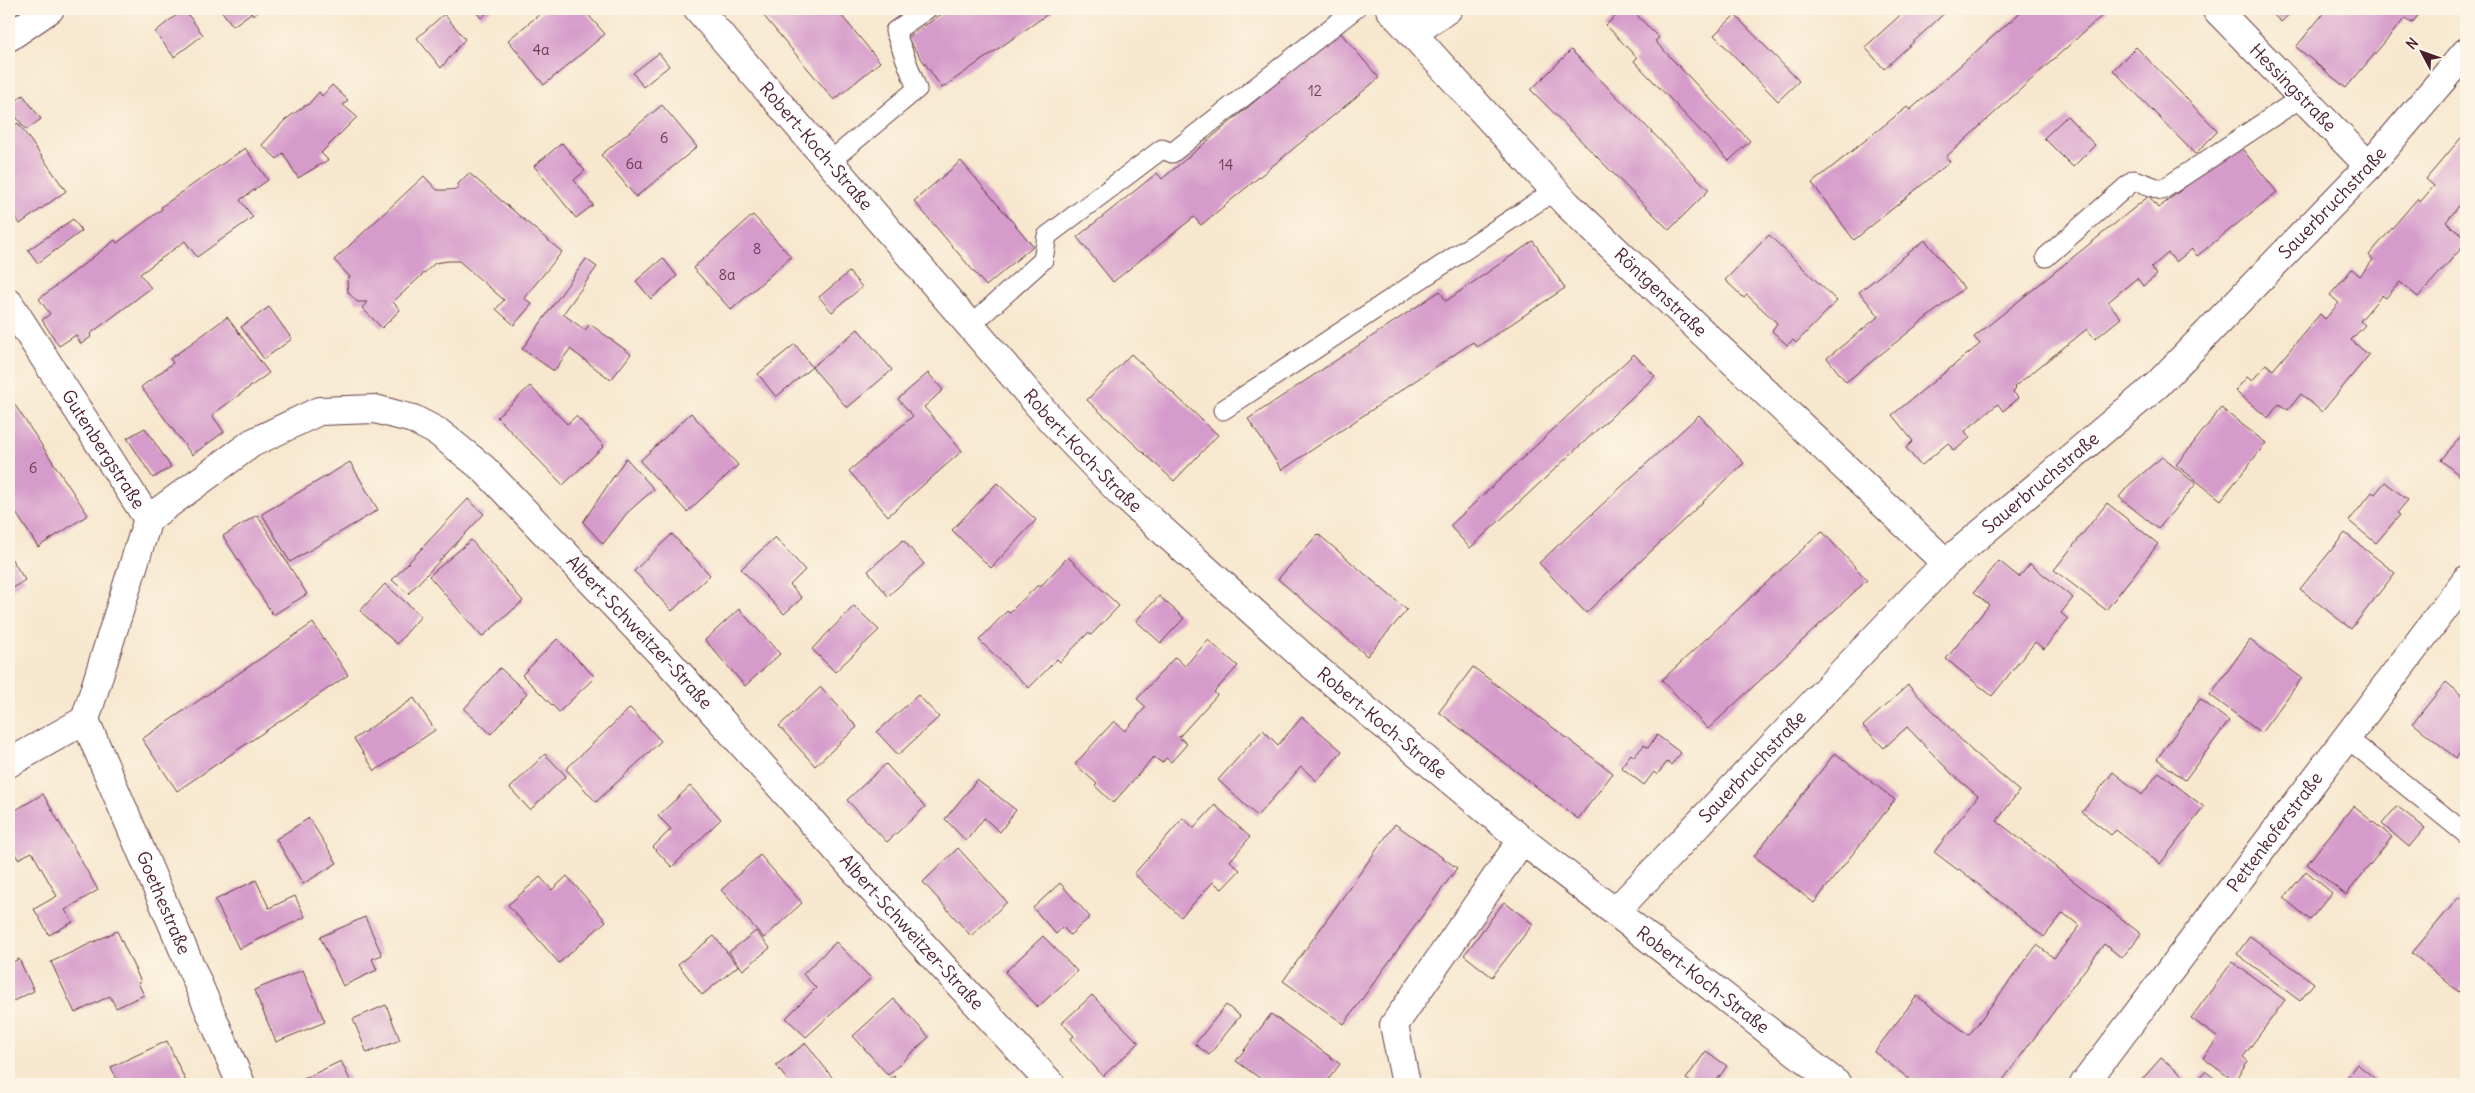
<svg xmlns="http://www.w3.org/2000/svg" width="2475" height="1093" font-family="Delius,sans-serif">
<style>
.building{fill:#d59bcb}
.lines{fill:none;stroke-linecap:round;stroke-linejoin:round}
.service-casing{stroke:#643d43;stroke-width:21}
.minor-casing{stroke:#643d43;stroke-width:30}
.service{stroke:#fff;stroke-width:19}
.minor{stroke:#fff;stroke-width:28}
.labels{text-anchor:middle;stroke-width:5;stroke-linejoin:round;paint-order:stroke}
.number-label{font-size:15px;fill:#6d3e53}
.street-label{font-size:18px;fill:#4a1f2b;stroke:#fcf5e5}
</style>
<rect width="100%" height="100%" fill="#fcf5e5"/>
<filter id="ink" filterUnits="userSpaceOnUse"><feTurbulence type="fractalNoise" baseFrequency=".02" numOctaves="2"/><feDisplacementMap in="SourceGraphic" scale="10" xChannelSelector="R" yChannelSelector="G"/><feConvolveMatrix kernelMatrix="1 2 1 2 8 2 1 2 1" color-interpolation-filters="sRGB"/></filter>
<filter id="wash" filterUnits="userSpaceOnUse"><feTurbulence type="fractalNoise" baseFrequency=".0096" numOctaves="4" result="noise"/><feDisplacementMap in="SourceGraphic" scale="20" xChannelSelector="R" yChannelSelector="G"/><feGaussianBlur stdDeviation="1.12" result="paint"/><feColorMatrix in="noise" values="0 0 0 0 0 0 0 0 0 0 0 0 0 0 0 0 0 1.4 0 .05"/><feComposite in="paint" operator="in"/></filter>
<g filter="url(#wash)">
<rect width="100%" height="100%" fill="#f7e7ce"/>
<g id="blocks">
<!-- building -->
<path class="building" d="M184 9 203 35 174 57 155 32Z
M220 9H262L253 15 251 13 233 26Z
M474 9H492L481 18Z
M546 9H583L605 34 544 85 508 40Z
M758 9H836L880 62 834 100Z
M949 9H1055L942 88 907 38Z
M1623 9H1631L1659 38 1655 41 1750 141 1729 161 1634 61 1637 58 1606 25Z
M1907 9H1949L1884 69 1865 47Z
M2024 9 2108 10 1946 157 1950 162 1854 240 1812 183 1907 107 1910 110Z
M2267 9H2295L2281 22Z
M2327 9H2423L2412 23 2405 18 2346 88 2296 47Z
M444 14 465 39 441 68 417 38Z
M1735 15 1799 81 1778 101 1714 35Z
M1339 31 1379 78 1201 225 1194 217 1113 282 1077 237 1157 173 1162 179Z
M2136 47 2218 131 2195 154 2113 70Z
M1571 50 1709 190 1669 230 1531 90Z
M659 53 669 66 643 87 633 73Z
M332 85 348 100 343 105 357 117 321 153 328 160 298 178 283 153 277 159 262 145 285 120 306 105 307 106 319 92 322 96Z
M23 95 41 119 26 130 9 107Z
M662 105 697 147 636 197 601 155Z
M2067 116 2095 145 2073 167 2044 138Z
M18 123 66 191 20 224 9 208V129Z
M2461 138 2466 142V197L2446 222 2466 239V243L2418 297 2400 282 2386 298 2382 295 2360 321 2365 325 2351 340 2369 355 2322 412 2301 394 2288 410 2279 404 2268 418 2235 391 2247 377 2252 381 2266 364 2273 370 2320 314 2325 319 2339 303 2330 295 2352 269 2360 276 2373 260 2369 255 2418 198 2421 201 2434 186 2426 179Z
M562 143 585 171 574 180 593 205 576 218 534 166Z
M2239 145 2277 192 2197 256 2192 249 2176 262 2168 253 2151 268 2157 275 2143 286 2137 278 2108 302 2121 318 2095 339 2087 329 2014 387 2016 389 2013 392 2019 398 2003 411 1998 404 1965 431 1970 438 1954 451 1948 443 1921 466 1906 448 1913 441 1892 415 1980 344 1974 337 2149 196 2158 208Z
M245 148 268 180 240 200 253 217 197 257 185 241 140 274 151 288 90 334 91 337 81 344 76 335 59 346 42 320 50 314 39 299 115 240 117 243 162 209 161 207Z
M961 161 1033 246 986 286 914 201Z
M469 173 562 252 524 298 532 304 514 325 496 309 504 300 459 261H448L435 263 393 302 400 310 382 328 362 308 367 302H357L348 292 347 280 350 277 334 260 424 176 437 190H447L458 189V184Z
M753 215 791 257 731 310 693 268Z
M73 219 82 231 38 263 28 250Z
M1769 235 1837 301 1796 343 1793 340 1787 345 1772 331 1777 323 1747 295 1744 298 1725 280Z
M1925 240 1964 288 1846 382 1827 358 1879 316 1859 292Z
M1533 241 1565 288 1477 347 1473 342 1282 470 1248 419 1440 291 1446 301Z
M663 258 677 276 651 299 636 281Z
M586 259 597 267 563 314 585 330 590 324 631 354 611 380 570 349 554 371 522 349Z
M849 272 862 287 832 312 819 297Z
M269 307 292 339 264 359 241 327Z
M227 317 269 373 212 415 224 432 192 455 141 387 173 363 170 359Z
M858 329 892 370 847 408 812 367Z
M795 344 812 367 776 397 758 374Z
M1131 354 1218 435 1174 481 1087 400Z
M1634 354 1655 376 1470 548 1450 526Z
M928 373 943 390 924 407 962 451 888 516 849 471 913 416 898 399Z
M530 386 567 424 576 416 604 446 563 485 497 417Z
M9 396 88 515 38 547 9 502Z
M2221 408 2266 443 2221 500 2176 465Z
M691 413 738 465 687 512 640 461Z
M1699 415 1744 463 1586 613 1539 563Z
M145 428 171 467 153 478 127 438Z
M2466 430V481L2441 460Z
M2162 457 2196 484 2158 529 2119 497 2130 484Z
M626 458 654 489 627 513 603 544 583 522Z
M350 462 378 510 290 562 262 514Z
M2385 482 2408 500 2397 513 2400 515 2376 543 2349 521 2372 492 2375 494Z
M997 483 1036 520 991 568 952 530Z
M468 499 484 514 408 594 392 580Z
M2107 503 2158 544 2106 610 2054 570Z
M257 515 307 594 273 615 223 536Z
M1822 531 1867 580 1708 729 1662 680Z
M2345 533 2395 573 2351 629 2300 589Z
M672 534 710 575 672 611 634 571Z
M1318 534 1407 610 1367 656 1278 579Z
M775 537 805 570 790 585 802 598 784 614 741 569Z
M471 540 523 601 482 637 429 576Z
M903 540 924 564 888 596 868 571Z
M9 555 25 580 9 591Z
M1068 557 1119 606 1091 635 1088 633 1060 662 1057 659 1029 688 979 640 1007 611 1009 613 1038 585 1040 587Z
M1999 561 2019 577 2030 564 2073 598 2061 613 2068 619 2044 649 2035 642 1992 696 1946 659 1989 605 1974 592Z
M385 584 421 616 397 644 360 611Z
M1159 596 1184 618 1161 643 1136 621Z
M854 606 879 630 835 672 812 649Z
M739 609 780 654 745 686 705 640Z
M313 623 348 675 177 791 142 739Z
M557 639 595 677 559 712 522 675Z
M1208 640 1238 666 1214 692 1217 695 1179 737 1187 744 1171 762 1166 758 1162 763 1154 757 1113 803 1095 786 1097 784 1075 764 1114 721 1125 731 1146 707 1137 699 1175 657 1185 666Z
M2250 640 2302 678 2261 733 2210 695Z
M1473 667 1613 773 1578 819 1439 712Z
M500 668 527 693 491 734 464 709Z
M2446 682 2466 699V745L2456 758 2413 723Z
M1908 685 1972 751 2019 791 1997 821 2141 934 2122 958 2104 944 2000 1084H1916L1874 1052 1917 996 1969 1035 2037 945 2054 958 2080 926 2063 913 2044 937 1959 869 1958 870 1934 852 1978 796 1953 775 1907 727 1884 748 1863 726Z
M821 687 857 727 815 766 779 726Z
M918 695 939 717 898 755 877 732Z
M414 698 435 730 375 771 354 739Z
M2200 699 2229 721 2185 780 2157 759Z
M630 708 661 741 596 802 566 769Z
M1302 717 1342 751 1317 781 1301 767 1257 816 1218 780 1263 730 1278 745Z
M1657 735 1681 753 1671 765 1667 762 1657 775 1654 772 1644 785 1621 767 1631 754 1634 757 1644 745 1648 748Z
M1835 753 1895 800 1814 903 1754 856Z
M545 754 566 776 530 810 510 788Z
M886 764 925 807 887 842 847 800Z
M2113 772 2142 795 2159 772 2204 807 2160 864 2116 830 2111 835 2082 812Z
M977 780 1016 810 1000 832 984 818 966 841 945 819Z
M690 786 721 819 672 867 653 847 671 829 658 816Z
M43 794 98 890 65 910 73 922 49 935 34 909 57 896 32 852 18 859 9 844V814Z
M1215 805 1250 837 1230 861 1240 870 1222 889 1213 882 1181 917 1134 874 1183 818 1194 828Z
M2353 806 2392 837 2346 895 2307 864Z
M2397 806 2425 828 2409 847 2382 824Z
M309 818 337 863 303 884 276 839Z
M1395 824 1457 868 1344 1024 1283 981Z
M958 848 1007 902 971 936 923 882Z
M760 855 802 903 764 938 721 890Z
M2306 871 2332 893 2310 920 2284 898Z
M567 876 606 921 559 963 508 905 540 877 552 890Z
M256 880 269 908 295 896 305 917 239 949 215 900Z
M1060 883 1090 917 1070 935 1063 927 1056 934 1033 908Z
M2459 897 2466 902V983L2459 992 2412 953Z
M1504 902 1533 924 1492 977 1464 955Z
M365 917 382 955 372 959 377 970 343 986 320 937Z
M117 931 141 982 138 983 144 995 116 1008 110 996 75 1013 51 962Z
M756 931 770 948 743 970 729 952Z
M714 936 738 966 702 995 678 964Z
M1043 936 1077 971 1038 1007 1005 972Z
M2250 936 2314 983 2300 1001 2237 954Z
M836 942 871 978 806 1037 786 1018 816 988 803 974Z
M19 959 34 991 9 1003V964Z
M2232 962 2285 1000 2243 1057 2248 1061 2234 1081 2203 1058 2218 1038 2191 1018Z
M303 970 325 1022 276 1042 254 990Z
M1092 995 1139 1043 1103 1076 1070 1039 1074 1036 1062 1023Z
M894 999 929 1037 888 1075 853 1036Z
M386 1005 400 1040 367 1053 353 1019Z
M1226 1005 1240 1016 1209 1055 1195 1044Z
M1271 1014 1340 1064 1325 1084H1268L1236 1061Z
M167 1041 187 1084H119L111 1067Z
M806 1043 837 1084H790L776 1065Z
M1706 1051 1727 1066 1714 1084H1694L1686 1079Z
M2161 1058 2193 1084H2138Z
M341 1061 352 1084H296L295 1083Z
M2357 1064 2382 1084H2348L2344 1081Z
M2205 1071 2222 1084H2194Z
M894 1076 900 1084H882Z"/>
</g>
</g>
<g filter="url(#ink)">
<use href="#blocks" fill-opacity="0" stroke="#643d43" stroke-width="1"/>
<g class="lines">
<!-- service casing -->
<g class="service-casing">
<path id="service" d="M829 162 917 89 895 31 927 9
M2046 257 2134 180 2162 190 2302 97
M971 325 1043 260 1047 236 1162 149 1172 153 1355 9
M1223 410 1554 191
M2347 738 2466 834"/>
</g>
<!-- minor casing -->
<g class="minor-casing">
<g id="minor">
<path id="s1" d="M698 9 1053 422 1120 492 1311 664 1522 840 1837 1084"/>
<path id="s2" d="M1390 9 1567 204 1946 563"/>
<path id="s3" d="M2216 9 2369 166"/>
<path d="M1412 34 1448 9"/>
<path d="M9 37 50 9"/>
<path id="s4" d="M9 303 148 519 85 720"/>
<path id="s5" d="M148 519 252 443 319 411 375 409 413 419 438 432 484 469 666 659 887 906 1051 1084"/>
<path id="s6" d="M85 720 241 1084"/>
<path d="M9 763 85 720"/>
<path id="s7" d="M1615 912 1946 563 2157 385 2369 166 2466 52"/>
<path d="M1406 1084 1394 1025 1522 840"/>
<path id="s8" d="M2084 1084 2466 580"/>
</g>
</g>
<!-- service -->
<use href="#service" class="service"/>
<!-- minor -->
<use href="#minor" class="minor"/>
</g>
</g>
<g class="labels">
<!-- number labels -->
<g class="number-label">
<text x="541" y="55">4a</text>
<text x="1315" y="96">12</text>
<text x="664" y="143">6</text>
<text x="634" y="169">6a</text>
<text x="1226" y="170">14</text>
<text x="757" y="254">8</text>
<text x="727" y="280">8a</text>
<text x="33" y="473">6</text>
</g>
<!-- street labels -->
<g class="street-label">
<text dy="6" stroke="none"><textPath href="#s3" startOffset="110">Hessingstraße</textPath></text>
<text dy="6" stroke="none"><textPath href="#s1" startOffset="181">Robert-Koch-Straße</textPath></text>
<text dy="6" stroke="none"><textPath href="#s7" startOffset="1010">Sauerbruchstraße</textPath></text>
<text dy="6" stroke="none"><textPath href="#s2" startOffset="392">Röntgenstraße</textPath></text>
<text dy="6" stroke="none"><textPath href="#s4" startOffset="174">Gutenbergstraße</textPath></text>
<text dy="6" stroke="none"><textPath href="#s1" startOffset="586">Robert-Koch-Straße</textPath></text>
<text dy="6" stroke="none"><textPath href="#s7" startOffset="605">Sauerbruchstraße</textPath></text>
<text dy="6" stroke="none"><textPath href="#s5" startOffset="611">Albert-Schweitzer-Straße</textPath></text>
<text dy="6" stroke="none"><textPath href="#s1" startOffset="991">Robert-Koch-Straße</textPath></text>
<text dy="6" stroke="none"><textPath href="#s7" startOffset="200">Sauerbruchstraße</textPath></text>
<text dy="6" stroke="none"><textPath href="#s8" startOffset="316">Pettenkoferstraße</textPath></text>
<text dy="6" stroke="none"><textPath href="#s6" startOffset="199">Goethestraße</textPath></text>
<text dy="6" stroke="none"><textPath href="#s5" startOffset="1016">Albert-Schweitzer-Straße</textPath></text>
<text dy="6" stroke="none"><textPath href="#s1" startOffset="1402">Robert-Koch-Straße</textPath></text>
</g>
</g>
<!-- margin -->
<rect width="2475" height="1093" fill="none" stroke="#fcf5e5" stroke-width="30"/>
<!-- north arrow -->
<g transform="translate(2422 52) rotate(311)" stroke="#fcf5e5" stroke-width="4" paint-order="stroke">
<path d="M0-4L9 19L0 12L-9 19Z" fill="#4a1f2b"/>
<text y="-8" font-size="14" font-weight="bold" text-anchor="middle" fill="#4a1f2b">N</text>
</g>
</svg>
